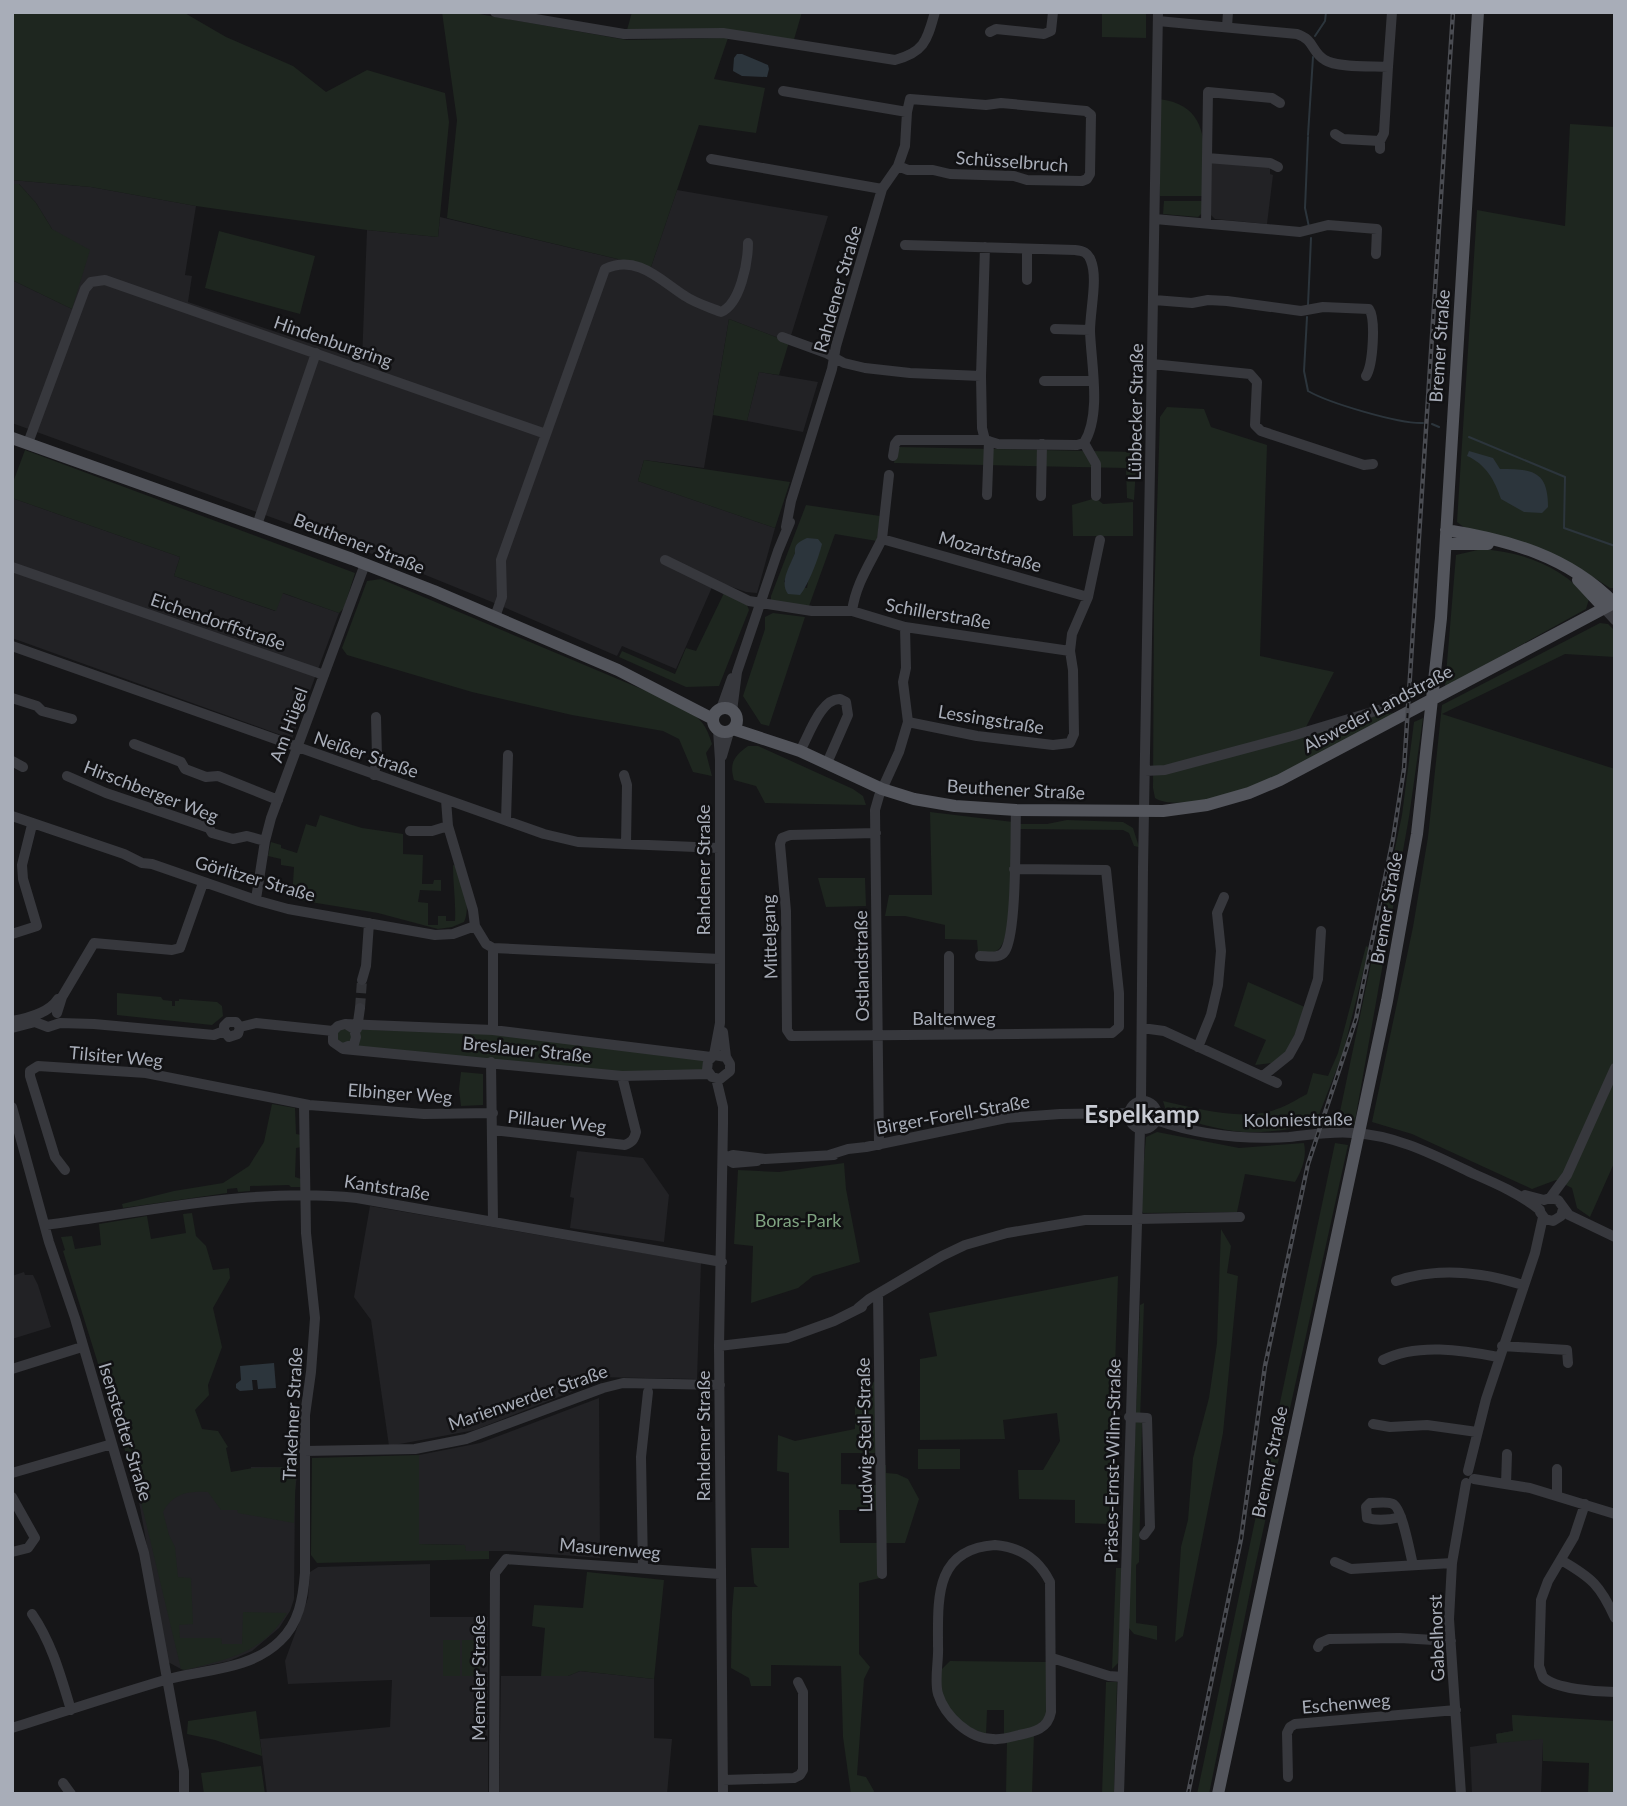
<svg xmlns="http://www.w3.org/2000/svg" width="1627" height="1806" font-family="Lato,sans-serif">
<style>
.built{fill:#222225}
.green{fill:#1e261f;fill-rule:evenodd}
.water{fill:#2c353c}
.lines{fill:none;stroke-linecap:round;stroke-linejoin:round}
.stream{stroke:#2c353c;stroke-width:2}
.minor-tunnel{stroke:#333438;stroke-width:10;stroke-dasharray:10 5;stroke-linecap:butt}
.minor{stroke:#37383d;stroke-width:10}
.major{stroke:#53555c;stroke-width:12}
.rail-casing{stroke:#4a4c52;stroke-width:4.5}
.rail{stroke:#111113;stroke-width:2;stroke-dasharray:5;stroke-linecap:butt}
.labels{text-anchor:middle;stroke-width:5;stroke-linejoin:round;paint-order:stroke}
.street-label{font-size:18px;fill:#a8adb8;stroke:#111113}
.park-label{font-size:18px;fill:#7fa381;stroke:#111113}
.district-label{font-size:24px;font-weight:bold;fill:#c9ccd4;stroke:#111113}
</style>
<rect width="100%" height="100%" fill="#161618"/>
<!-- built -->
<path class="built" d="M1213 161 1270 167V174L1273 175 1267 224 1215 219 1209 213V164Z
M12 180 91 187 196 206 185 275 192 276 188 302 362 361 367 230 438 237 440 217 651 267 677 190 828 216 789 342 729 319 704 468 644 460 638 481 775 528 757 593 746 592 718 582 713 585 676 669 622 646 617 656 492 602 386 559 12 423V280L72 309 52 229 36 203 19 184H12Z
M759 372 818 382 803 432 747 421Z
M12 498 180 557 174 576 275 611 282 593 339 613 292 739 12 638Z
M577 1151 643 1158 669 1195 664 1242 570 1228 574 1198 570 1197Z
M370 1206 701 1263 697 1379 594 1377V1383L475 1430 389 1446 371 1320 354 1297Z
M24 1272 25 1275H33L38 1285 51 1327 12 1339V1276Z
M599 1398 600 1558 511 1551H465V1545L419 1544V1455L480 1443Z
M251 1467H298L295 1491 294 1599 290 1611 279 1628 252 1651 229 1661 185 1670 181 1669 168 1662 139 1502 183 1485 251 1470Z
M430 1564V1617H488V1794H267L260 1739 390 1727 392 1680 288 1684 285 1661 308 1598 310 1572 318 1567Z
M580 1671 654 1679V1738L672 1739 667 1794H499L501 1676H568Z
M1512 1715 1544 1717 1541 1794H1472L1470 1747 1497 1743 1496 1734 1513 1731Z"/>
<!-- green -->
<path class="green" d="M12 12H183L226 37 293 66 326 92 367 70 445 93 449 122 438 237 367 230 196 206 91 187 12 180Z
M442 12H468L627 40 728 38 714 79 765 88 756 133 699 125 651 267 447 218 457 120Z
M632 12H802L793 43 627 30Z
M1102 12H1146V38L1102 37Z
M1159 99C1215 106 1203 154 1204 196H1160Z
M1570 124 1615 127V588H1610L1576 566 1465 528 1457 522 1477 210 1565 226Z
M12 184H19L36 203 52 229 90 250 72 309 12 280Z
M1164 201H1202V213L1198 217 1163 214Z
M219 231 315 256 300 314 205 288Z
M729 319 789 342 779 375 759 372 747 421 713 415Z
M1167 407 1204 409 1211 427 1267 445 1260 656 1334 672 1306 727 1399 712C1360 734 1321 759 1280 778 1256 789 1178 813 1155 798L1153 788 1154 603 1160 417Z
M897 447 1137 452 1134 500 1127 498 1126 468 894 463Z
M25 450 355 573 344 608 339 613 283 593 276 611 174 576 180 557 12 498V485Z
M644 460 790 482 775 528 638 481Z
M1096 498 1103 504 1133 502V536H1073L1072 505Z
M806 505 880 516 877 541 835 534 809 606 771 602V596ZM820 551 809 575 807 588 784 582 795 553Z
M1482 549C1523 552 1563 567 1589 599L1586 609 1445 687 1456 555Z
M381 579 677 704C698 717 705 720 712 744L706 753 712 776 693 772 679 739 663 731 572 715 472 692 347 655 342 648 367 581Z
M724 593 747 605 749 610 719 686 686 687 619 657 622 651 675 674 686 648 696 651Z
M773 613 805 617 769 726 761 724 743 696 765 629V617Z
M1600 623 1608 624 1615 631V657L1565 654 1442 714 1615 769V1161L1590 1217 1577 1208 1572 1188 1556 1180 1532 1189 1412 1134 1372 1122 1413 927 1428 837 1442 705Z
M1423 718 1409 817 1354 1126H1337L1402 815 1414 722Z
M748 746H758L853 789 863 796 866 805 765 803 756 786 734 780C729 763 734 756 748 746Z
M930 812 1013 822C1012 846 1015 934 999 949 994 954 985 952 978 952L977 940 945 939V925L905 916H885L889 895H932Z
M320 815 362 828 403 834V854L423 855 422 884H433L434 880H441V891L420 890 418 902 428 903V925H438V916H446V921H455C456 901 453 885 453 865L456 866C461 883 472 904 464 922L452 927 438 929 378 913 292 899 294 867 281 865V859L268 856 271 842 281 845V848L297 853 306 824 316 827Z
M1067 820 1123 822 1133 828 1139 847 1134 846 1129 833 1123 830 1019 829 1020 824H1047Z
M818 878H865L866 906 826 907Z
M1366 946 1369 948 1343 1053 1315 1125C1292 1129 1267 1133 1243 1132 1217 1130 1191 1121 1167 1114L1163 1101C1194 1108 1246 1122 1277 1109 1287 1106 1297 1099 1307 1094L1313 1073 1328 1076 1338 1053Z
M1248 982 1307 1008 1287 1052 1272 1063 1255 1065 1266 1040 1234 1026Z
M117 993 161 997 163 1000 172 1001V1006H175V1001H179V999L217 1002 222 1006 223 1016 212 1025 117 1015Z
M339 1029 516 1034 704 1060 703 1072 625 1074 340 1045 335 1033Z
M461 1072 483 1074V1105L461 1106 459 1089Z
M272 1104 295 1108 296 1134 301 1135V1147L296 1148 295 1177 301 1179V1187H291L289 1185 250 1186V1191L238 1192 237 1188 227 1189V1193L123 1208 122 1204 174 1191 223 1183 249 1166 264 1142Z
M1157 1132 1239 1148 1304 1143C1307 1157 1302 1170 1295 1182L1245 1174 1237 1212 1143 1213 1140 1207 1146 1137Z
M1335 1143 1348 1145 1255 1567 1209 1794H1197Z
M844 1163 846 1189 860 1262 813 1276 798 1288 751 1303 753 1246 734 1244 738 1170 779 1172Z
M192 1213 196 1236 206 1246 213 1270 229 1268 230 1278 213 1308 222 1347 208 1385 209 1395 195 1410 202 1429 218 1431 228 1447 226 1448 231 1472 253 1468 295 1467 296 1472 294 1523 238 1513 237 1510H221L208 1492C189 1491 173 1493 163 1512L169 1535 175 1547 178 1577 191 1578 193 1624 179 1625 180 1638H221L222 1644H242L243 1612 287 1613C263 1653 228 1659 185 1670L181 1669 141 1502 63 1251 65 1250 61 1237 72 1236 75 1249 101 1245 99 1224 147 1216 151 1239 186 1233 183 1214Z
M1221 1229 1231 1246 1227 1273 1238 1276 1223 1433 1183 1636 1175 1642 1181 1547 1188 1520 1193 1458 1209 1398 1217 1343Z
M1118 1276 1110 1524 1075 1523V1500L1019 1499 1018 1470H1043L1060 1441 1057 1413 1003 1420 1005 1439 920 1440V1359L937 1356 929 1313Z
M1144 1303 1140 1421 1142 1423 1139 1562 1136 1565V1623L1157 1626V1640L1134 1634 1128 1627 1140 1305Z
M878 1376 879 1453H841V1484L876 1485 880 1510H839L840 1543H880V1578L859 1583V1654L870 1667 864 1679 857 1775 866 1777 874 1791 873 1794H851L843 1737 841 1666 771 1665V1686H751L749 1678 731 1668 732 1611 734 1587H758L754 1583 751 1548H789V1473L777 1471 778 1435 795 1441 855 1429V1407Z
M918 1449H960V1469H918Z
M419 1455V1544L465 1545 466 1551H489V1559L317 1563 311 1555 312 1458Z
M882 1465H886V1473L897 1474 908 1479 919 1499 905 1543H885Z
M1116 1568H1123L1118 1663 1112 1669Z
M587 1572 664 1580 654 1679 580 1671 568 1676H541L545 1628 532 1626 534 1605 583 1608Z
M443 1640H460V1676H443Z
M462 1640H480V1676H462Z
M950 1661 1049 1662 1048 1715 1035 1727 1004 1735V1710H987L986 1735 961 1723 942 1700 940 1671Z
M1106 1682H1117L1114 1794H1102Z
M256 1711 262 1756 215 1740 187 1734 188 1721Z
M1512 1715 1615 1721V1794H1588L1589 1763 1543 1761V1739L1497 1743 1496 1734 1513 1731Z
M1034 1734 1032 1794H1006L1007 1740Z
M261 1766 265 1794H204L201 1773Z"/>
<!-- water -->
<path class="water" d="M737 54H742L768 65 769 69 767 77 742 76 733 71 734 58Z
M1469 451 1493 458 1500 469C1532 469 1548 470 1548 507L1542 513 1524 512 1501 499C1495 481 1486 464 1467 456Z
M807 538 818 539 822 544C819 557 808 586 800 595L788 594C779 582 790 566 795 553 794 544 799 542 807 538Z
M274 1363 276 1388 258 1389 257 1380H252L253 1390 240 1391 236 1388V1384L241 1380 240 1366Z"/>
<g class="lines">
<!-- stream -->
<path class="stream" d="M1315 36 1325 21 1326 12
M1308 135 1313 57
M1308 137 1305 208 1309 227
M1308 305 1311 238
M1307 317 1304 371 1308 391C1329 403 1399 424 1423 423
M1432 424 1439 427
M1469 437 1565 477 1564 528 1615 546"/>
<!-- minor-tunnel -->
<path class="minor-tunnel" d="M360 1008 362 980"/>
<!-- minor -->
<path class="minor" d="M495 12 624 34 723 33 895 60C925 52 927 40 935 12
M1158 21 1297 34C1315 40 1311 52 1325 60 1337 68 1373 66 1388 67L1384 133 1380 141V149
M1227 27 1228 12
M990 32 996 29 1044 34 1051 31 1053 12
M1388 67 1392 12
M783 91 907 112
M1335 134 1343 139 1380 141
M1207 158 1270 163 1278 167
M711 159 882 189
M1155 219 1300 232 1328 225 1377 229 1376 254
M1206 223 1208 92 1272 98 1280 103
M1027 249V280
M1154 300 1192 303 1208 300 1227 301 1301 311 1323 307 1369 309C1376 319 1373 365 1366 376
M1055 329 1090 330
M782 337 826 353 844 363 865 368 910 373 981 376
M1152 364 1250 374 1257 382 1255 425 1261 431 1364 465 1373 464
M1044 381H1093
M985 440 982 428 981 376 985 247
M28 443 85 289 91 282 105 280 546 434
M1084 443 1096 464V496
M893 456 895 444 898 440H985L998 444 1077 445 1084 443C1102 414 1091 363 1090 331 1090 311 1098 278 1091 261 1088 252 1083 251 1075 250L905 245
M987 495 989 441
M1041 496 1042 444
M257 525 316 353
M786 527 791 501 832 369 836 346 882 189 898 166 905 146 907 112 910 99 986 105 1001 103 1086 111 1091 115 1090 174 1087 179 1082 181 1027 180 1014 176 950 174 933 170H908L898 166
M882 539 889 475
M665 560 749 601 812 611H852L905 627 1070 651
M12 567 324 675
M1604 608 1615 620
M852 611C856 583 870 564 882 539L1088 597
M495 617 502 597 501 560 605 269C637 254 660 280 685 296 695 303 709 307 721 312 740 304 748 263 748 243
M12 646 544 834 578 842 719 848
M12 698 37 706 42 711 72 719
M721 709 732 678
M732 711 737 672 778 551 790 522
M908 722 977 736 1053 745 1070 743 1074 734 1073 670 1070 651 1072 634 1088 597 1100 540
M134 744 181 762 185 769 206 777 218 776 278 800
M800 751C809 735 821 698 840 699L846 702 848 715 827 763
M722 756 729 732
M12 761 23 767
M1145 771 1165 770 1292 736 1382 709 1394 699
M374 775 377 757 376 717
M624 775 627 785 626 844
M67 776 106 793 209 828 212 833 233 839 247 836 265 841
M446 800 448 826 473 910 475 926 486 944 493 948V1030
M12 816 124 854 142 863 152 864 259 901 288 909 435 935 453 934 475 926
M506 820 508 755
M410 831H432L448 826
M876 833 790 835 782 838 780 844 786 911 787 1030 791 1036 1112 1033 1119 1027V993L1106 870 1014 869
M256 899 265 841 271 818 365 564
M12 934 37 926 23 879 22 865 32 825
M493 948 720 959
M980 956C988 956 1000 959 1005 951 1017 932 1015 837 1016 810
M362 980 366 966 369 923
M57 1013 62 997 94 943 172 950 180 948 203 883
M12 1021C29 1018 49 1013 58 999
M240 1027 256 1023 333 1031
M12 1028 35 1022 48 1027 60 1023 94 1024 214 1035 224 1031
M1142 1028 1164 1031 1277 1083
M357 1029 360 1008
M224 1031 229 1037 238 1034 240 1027
M224 1031V1026L228 1022H236L240 1027
M333 1031V1042L343 1049 622 1076 709 1074
M333 1031 338 1026 345 1024 493 1030 711 1057
M723 1032 726 1057 730 1064V1071L720 1079 712 1077 707 1070 708 1061 714 1055 726 1057
M949 1035V956
M1198 1047 1211 1015 1218 985 1221 951 1217 913 1224 897
M343 1048 354 1044 356 1037 354 1029 346 1024
M714 1055 720 1023V760L718 730
M491 1062 493 1222
M1263 1076 1289 1055 1299 1037 1318 979 1321 931
M716 1078 723 1107V1124L719 1346 723 1794
M1129 1115a14 14 0 1 1 28 0a14 14 0 1 1-28 0Z
M1141 1101 1143 868 1158 12
M12 1107 49 1242 75 1318 144 1553 184 1771V1794
M1156 1120C1199 1135 1244 1140 1289 1137 1310 1135 1332 1131 1353 1133 1397 1135 1436 1156 1474 1174 1497 1184 1520 1194 1540 1210
M493 1130 625 1145C632 1142 634 1140 636 1132L622 1076
M879 1145 875 810 879 796 899 752 908 722 903 682 906 668 905 627
M829 1155 848 1149 866 1147 1006 1118 1060 1114 1129 1113
M724 1158 733 1155 765 1159 834 1155
M724 1158 733 1163 757 1161
M65 1170 55 1157 30 1076V1071L38 1066 146 1073 309 1105 424 1114 493 1113
M1525 1195 1544 1200 1550 1198 1558 1200 1569 1215 1615 1237
M1550 1198 1567 1175 1615 1068
M1540 1212 1545 1219 1553 1221 1561 1216 1563 1209
M45 1225C149 1212 251 1187 357 1198L722 1262
M1396 1281C1437 1267 1482 1272 1523 1285
M878 1295 882 1574
M858 1308 869 1299 942 1256 965 1245 1007 1233 1085 1220 1240 1217
M719 1346 787 1338 834 1321 862 1307
M1502 1346 1567 1350 1568 1363
M1383 1360C1416 1343 1463 1350 1498 1357
M12 1369 82 1347
M1129 1417 1147 1418 1150 1527 1144 1535
M1373 1424 1390 1427 1427 1425 1477 1432
M304 1451 415 1449 466 1439 603 1388 623 1383 720 1385
M1468 1471 1486 1399 1535 1253 1543 1217
M12 1473 112 1444
M1474 1479 1530 1488 1615 1514
M1506 1484 1507 1454
M1557 1495V1469
M12 1497 35 1538 28 1548 12 1552
M1585 1504 1574 1537 1548 1581 1541 1600 1539 1666C1540 1668 1542 1675 1543 1677 1554 1689 1598 1692 1615 1692
M1401 1517C1389 1520 1378 1521 1367 1518L1366 1507 1370 1503C1377 1503 1387 1501 1393 1504 1402 1508 1410 1553 1413 1565
M995 1545C1020 1547 1039 1560 1050 1582L1051 1712C1048 1729 1034 1732 1019 1735 1011 1737 1001 1740 993 1739 969 1739 945 1716 938 1694 934 1680 939 1660 938 1646 938 1599 934 1549 995 1545Z
M1561 1560C1592 1578 1600 1585 1615 1618
M1335 1562 1351 1569 1452 1563
M643 1568 641 1457 648 1392
M32 1614C52 1643 61 1677 71 1710
M1318 1647 1320 1643 1329 1639 1400 1638 1451 1641
M1052 1658 1109 1676 1122 1677
M12 1728C63 1712 114 1695 165 1680 203 1669 249 1671 280 1641 299 1623 303 1599 305 1573V1415L311 1372 315 1318 306 1233 304 1105
M1288 1777 1287 1733 1290 1727 1295 1724 1456 1710
M723 1780 794 1778 800 1775 803 1770V1692L798 1682
M63 1783 71 1794
M494 1794 495 1573 506 1559 720 1574
M1119 1794 1140 1129
M1461 1794 1449 1619 1452 1563 1466 1483"/>
<!-- major -->
<path class="major" d="M12 438 352 559 434 591 618 670 713 719
M1446 544H1488
M1578 580 1604 608
M713 720a12 12 0 1 1 24 0a12 12 0 1 1-24 0Z
M733 729 800 751 882 789 914 799 955 806 1016 810 1163 811 1207 805 1249 793 1280 780 1614 603C1568 556 1509 540 1446 530
M1218 1794 1387 1001 1417 834 1441 618 1478 12"/>
<!-- rail casing -->
<g class="rail-casing">
<path id="rail" d="M1188 1794 1241 1539 1265 1366 1308 1164 1356 1019 1393 839 1404 769 1453 12"/>
</g>
<!-- rail -->
<use href="#rail" class="rail"/>
</g>
<g class="labels">
<!-- street labels -->
<g class="street-label">
<text transform="translate(1012 162) rotate(4)" y="6">Schüsselbruch</text>
<text transform="translate(838 289) rotate(-74)" y="6">Rahdener Straße</text>
<text transform="translate(333 342) rotate(19)" y="6">Hindenburgring</text>
<text transform="translate(1440 346) rotate(-86)" y="6">Bremer Straße</text>
<text transform="translate(1136 412) rotate(-89)" y="6">Lübbecker Straße</text>
<text transform="translate(359 544) rotate(21)" y="6">Beuthener Straße</text>
<text transform="translate(990 552) rotate(16)" y="6">Mozartstraße</text>
<text transform="translate(938 614) rotate(10)" y="6">Schillerstraße</text>
<text transform="translate(218 622) rotate(19)" y="6">Eichendorffstraße</text>
<text transform="translate(1378 709) rotate(-28)" y="6">Alsweder Landstraße</text>
<text transform="translate(991 720) rotate(9)" y="6">Lessingstraße</text>
<text transform="translate(289 725) rotate(-70)" y="6">Am Hügel</text>
<text transform="translate(366 755) rotate(19)" y="6">Neißer Straße</text>
<text transform="translate(1016 790) rotate(3)" y="6">Beuthener Straße</text>
<text transform="translate(151 792) rotate(21)" y="6">Hirschberger Weg</text>
<text transform="translate(704 870) rotate(-90)" y="6">Rahdener Straße</text>
<text transform="translate(255 879) rotate(16)" y="6">Görlitzer Straße</text>
<text transform="translate(1387 908) rotate(-80)" y="6">Bremer Straße</text>
<text transform="translate(770 937) rotate(-92)" y="6">Mittelgang</text>
<text transform="translate(862 966) rotate(-91)" y="6">Ostlandstraße</text>
<text x="954" y="1025">Baltenweg</text>
<text transform="translate(527 1050) rotate(6)" y="6">Breslauer Straße</text>
<text transform="translate(116 1057) rotate(5)" y="6">Tilsiter Weg</text>
<text transform="translate(400 1094) rotate(4)" y="6">Elbinger Weg</text>
<text transform="translate(953 1115) rotate(-10)" y="6">Birger-Forell-Straße</text>
<text transform="translate(1298 1120) rotate(-1)" y="6">Koloniestraße</text>
<text transform="translate(557 1122) rotate(6)" y="6">Pillauer Weg</text>
<text transform="translate(387 1188) rotate(9)" y="6">Kantstraße</text>
<text transform="translate(528 1398) rotate(-19)" y="6">Marienwerder Straße</text>
<text transform="translate(293 1414) rotate(-87)" y="6">Trakehner Straße</text>
<text transform="translate(125 1432) rotate(73)" y="6">Isenstedter Straße</text>
<text transform="translate(865 1435) rotate(-91)" y="6">Ludwig-Steil-Straße</text>
<text transform="translate(704 1436) rotate(-90)" y="6">Rahdener Straße</text>
<text transform="translate(1113 1461) rotate(-89)" y="6">Präses-Ernst-Wilm-Straße</text>
<text transform="translate(1270 1462) rotate(-78)" y="6">Bremer Straße</text>
<text transform="translate(610 1549) rotate(5)" y="6">Masurenweg</text>
<text transform="translate(1437 1638) rotate(-92)" y="6">Gabelhorst</text>
<text transform="translate(479 1678) rotate(-90)" y="6">Memeler Straße</text>
<text transform="translate(1346 1704) rotate(-5)" y="6">Eschenweg</text>
</g>
<!-- park labels -->
<g class="park-label">
<text x="798" y="1227">Boras-Park</text>
</g>
<!-- district labels -->
<g class="district-label">
<text x="1142" y="1123">Espelkamp</text>
</g>
</g>
<!-- border -->
<rect width="1627" height="1806" fill="none" stroke="#a8adb8" stroke-width="28"/>
</svg>
